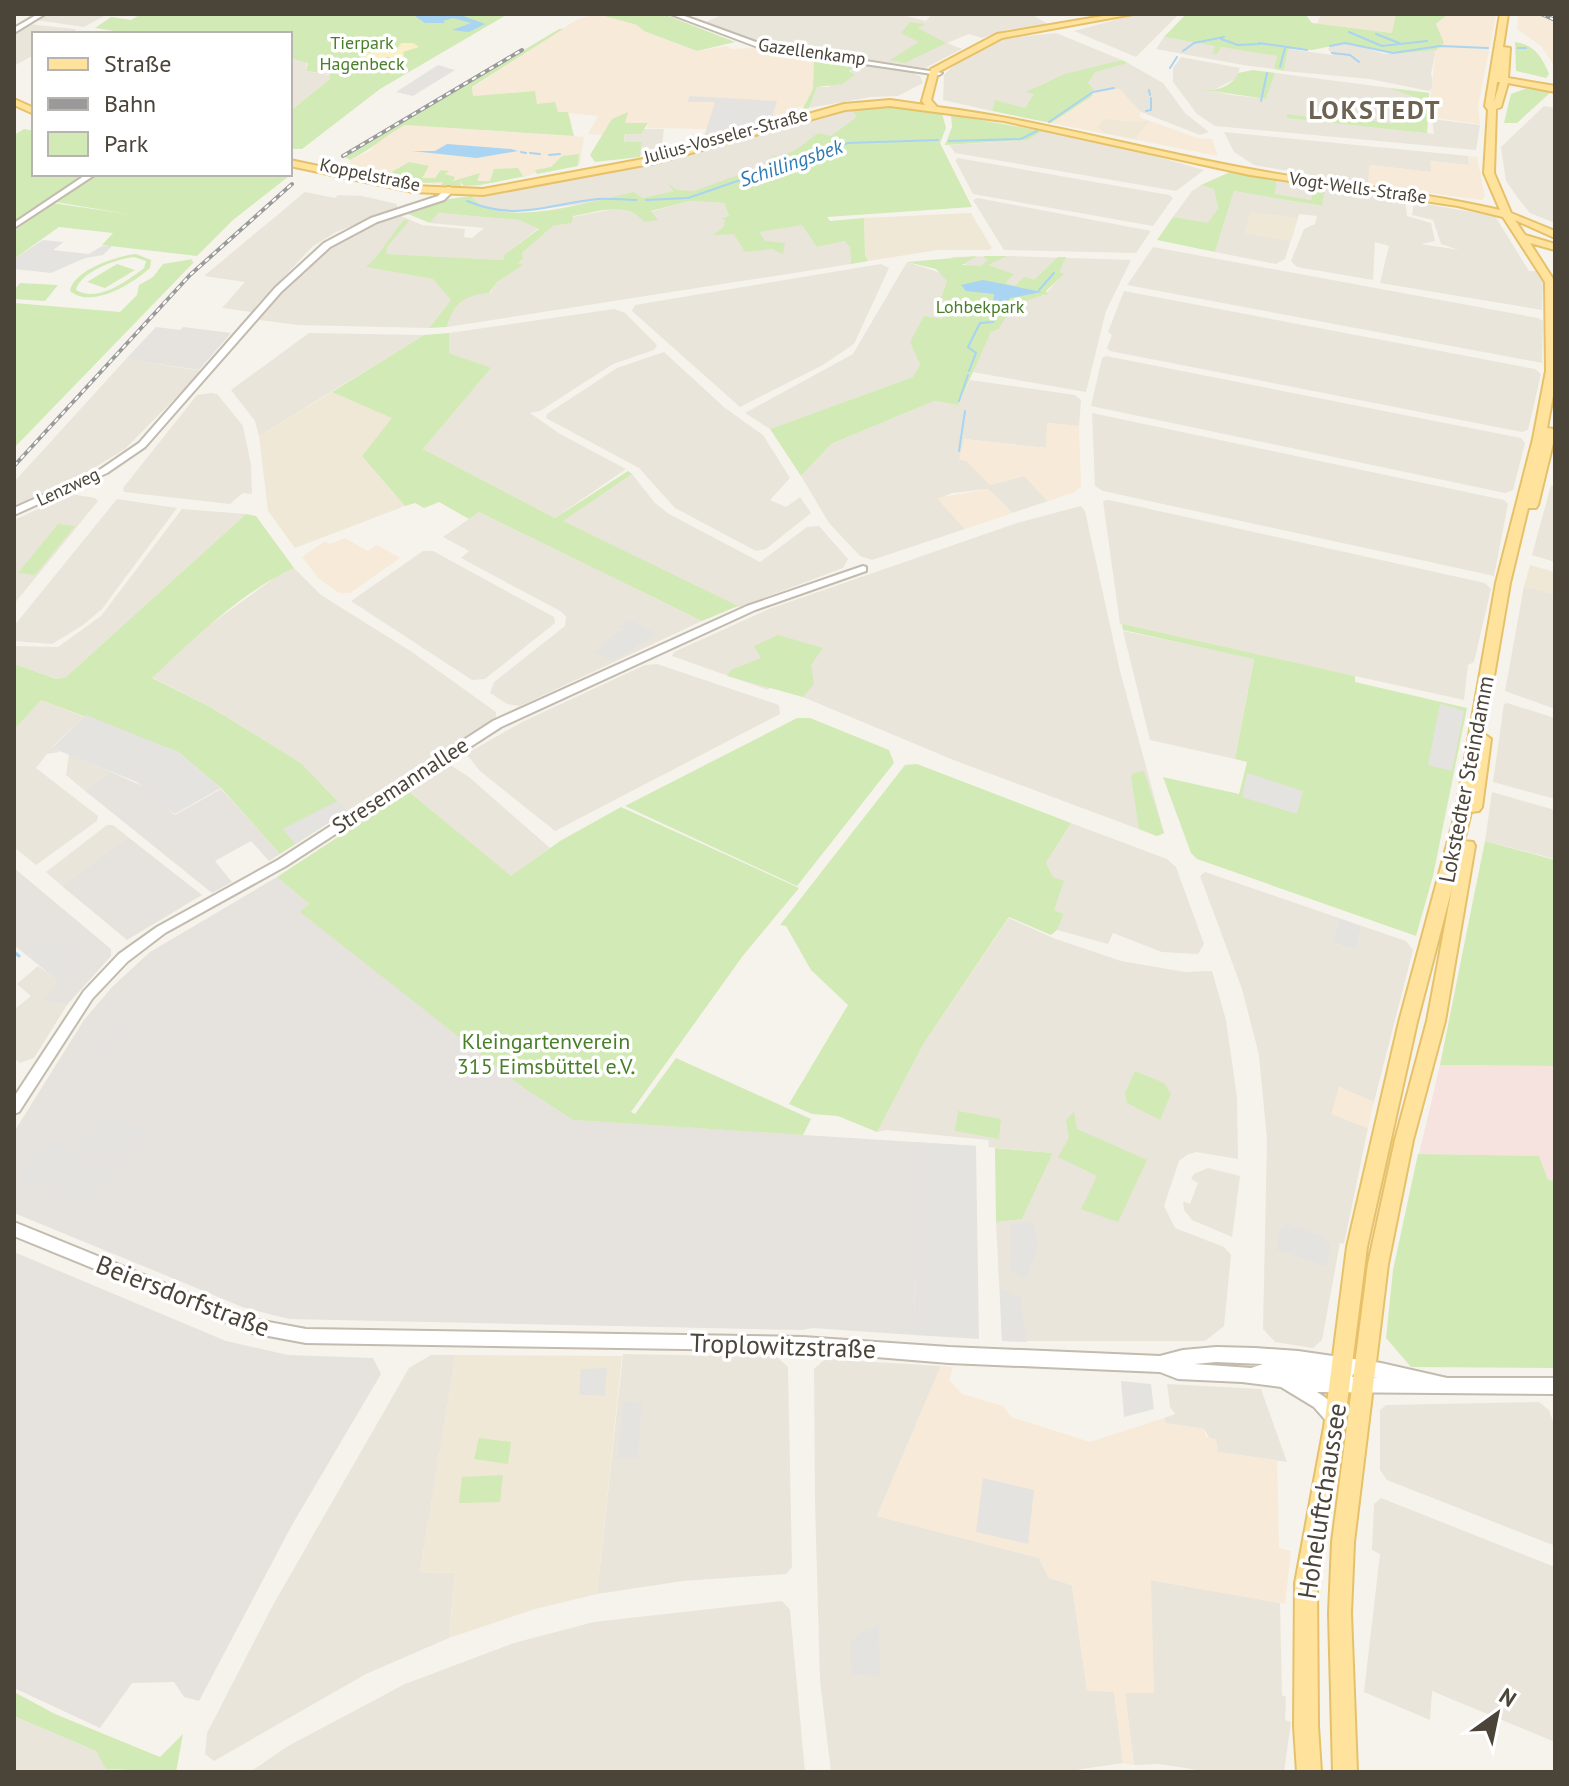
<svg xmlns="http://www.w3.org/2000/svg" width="1569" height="1786" font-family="'PT Sans',sans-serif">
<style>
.residential{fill:#eae5da}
.commercial{fill:#f7ead8}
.industrial{fill:#e6e2dd}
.education{fill:#efe8d6}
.medical{fill:#f6e3e0}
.green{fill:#d2eab5;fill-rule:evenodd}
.sand{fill:#f9efc9}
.parking{fill:#e5e3e0}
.water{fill:#a9d4f2}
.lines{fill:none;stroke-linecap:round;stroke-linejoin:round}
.stream-far1{stroke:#a9d4f2;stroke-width:2}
.stream{stroke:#a9d4f2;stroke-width:3}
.minor-casing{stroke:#c2bbae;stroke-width:4}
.major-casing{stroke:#e6c16a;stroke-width:4}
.minor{fill:#fff;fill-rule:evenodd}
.major{fill:#ffe39c;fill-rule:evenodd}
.rail-casing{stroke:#9a9a9a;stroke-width:4}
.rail{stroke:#fff;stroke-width:2;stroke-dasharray:5;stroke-linecap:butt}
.labels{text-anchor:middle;stroke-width:7;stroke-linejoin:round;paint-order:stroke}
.far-park-label{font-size:18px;fill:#4a7f2a;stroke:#fff}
.far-street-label{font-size:18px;fill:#4b4439;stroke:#fff}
.far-water-label{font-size:20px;font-style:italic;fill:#2e7ab2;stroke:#fff}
.street-label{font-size:22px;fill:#4b4439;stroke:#fff}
.park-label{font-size:22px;fill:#4a7f2a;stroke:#fff}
.far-district-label{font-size:26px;font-weight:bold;letter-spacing:2px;fill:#6e6250;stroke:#fff}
.near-street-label{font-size:26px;fill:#4b4439;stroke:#fff}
</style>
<rect width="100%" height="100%" fill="#f6f3ec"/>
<!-- residential -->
<path class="residential" d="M46 14H108L84 27 36 20Z
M723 14H898L926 21 932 14H1031L1048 24 1005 30 982 38 969 34 947 43 962 49 925 68 764 44 706 22Z
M1137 14H1179L1136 57 1074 31Z
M28 24 75 29 76 31 34 34V55L14 66V33Z
M1056 33 1122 60 1044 83 1027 92 1035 94 1025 108 995 101 992 111 943 100 944 75 961 58 1000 39Z
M1164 37 1277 56 1274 69 1243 65 1156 49Z
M1347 43 1385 54 1436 50 1431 74 1434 86 1429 91 1370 79 1284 71 1288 49 1333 55 1328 49 1331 46Z
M1181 57 1240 68 1235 79 1212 91 1232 95 1266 99 1275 73 1429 93 1427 133 1434 134 1432 119 1480 125 1476 150 1215 126 1197 114 1173 82V68Z
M290 58 307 62 306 71 329 75 330 79 290 111Z
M1128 63 1163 83 1185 113 1209 132 1200 135 1141 112 1119 89 1094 92 1087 83 1095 71Z
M864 65 906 70 920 76 923 83 898 96 871 97 809 108 817 87H828L856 67Z
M1544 106 1555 108V223L1530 213 1520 201 1506 181 1501 147Z
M851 109 859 116 838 141 683 197 675 191 642 198 500 213 478 205 471 196 644 166Z
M642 129H664L661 153 640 155 642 142H624L626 134Z
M1042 131 1116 145 1204 170 1176 191 955 153 949 145 1028 140Z
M1224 132 1468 156 1469 165 1431 161V172L1370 165 1368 185 1254 165 1234 152Z
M958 158 1169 195 1173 198 1153 226 973 194 955 160Z
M1277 180 1314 186 1311 200 1275 195Z
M1201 185 1214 188 1218 208 1208 224 1173 217 1192 191Z
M1325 188 1405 202 1407 216 1431 223 1435 241 1421 244 1459 250 1441 244 1433 220 1412 215 1414 202 1495 216 1529 271H1537L1543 282 1542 310 1380 283 1389 246 1375 242 1373 280 1297 267 1291 261 1304 229 1315 224 1317 216 1299 214 1285 259 1276 264 1215 252 1234 191 1321 206Z
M305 192 335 198 338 195 362 196 397 204V208L336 232 312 247 251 312 222 308 245 282 204 276Z
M978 198 1151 231 1136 253 1004 250 973 200Z
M690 201 724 203 729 216 827 217 817 247 845 241 850 248 851 264 447 327 451 312 468 294 490 293 497 282 522 265 518 263 523 259 522 253 553 226 572 223 573 217 619 208 639 215Z
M437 213 519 220 539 228 504 255V260L381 254 367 267 433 279 452 299 429 328 298 325 259 320 291 281 331 247 368 226 401 216 422 225 465 229 464 237 472 238 484 228 430 223Z
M1153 247 1538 318 1543 321 1542 363 1127 285Z
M1009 256 1131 260 1106 311 1086 392 972 372 991 332 999 329 1006 315 1026 298 1044 296 1063 274 1053 271 1015 290 951 257Z
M907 262 941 273 947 281 941 296 951 304 913 377 770 429 745 413 853 354Z
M881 264 889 268 854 344 823 365 740 407 632 311 635 305Z
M1124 291 1535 369 1541 374 1528 430 1522 432 1110 351 1107 348 1112 335 1108 332Z
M614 309 625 313 657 345 654 350 613 364 540 411 530 413 560 434 626 469 555 518 423 449 490 369 449 353V333Z
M309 333 424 335 259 436 255 421 231 390Z
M664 352 725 408 763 435 790 478 770 500 786 507 800 497 811 513 766 549 756 551 675 508 639 468 546 418 547 414 617 368Z
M1106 356 1521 438 1525 443 1513 490 1505 493 1091 406 1102 358Z
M126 359 202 371 125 449 82 475 14 506V482Z
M970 380 1075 395 1081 400 1079 426 1047 423V448L964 439 966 460 990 485 1024 476 1048 501 1012 513 988 489 952 493 938 499 965 529 872 560 860 556 829 523 801 476 831 444 934 401 958 405Z
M211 393 217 394 243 426 251 465 252 494 243 493 230 504 124 492 123 488 197 395Z
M1092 413 1504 500 1508 504 1494 576 1103 491 1095 486Z
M632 474 655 503 669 514 760 562 807 527 819 526 848 559 843 568 739 607 562 521Z
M1551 485 1555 486V562L1532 555Z
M71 494 95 498 98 501 14 604V520Z
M117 499 177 508 102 609 83 625 52 644 14 641V626Z
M1109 500 1485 583 1491 589 1474 662 1468 665 1464 700 1120 624 1103 501Z
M1081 506 1085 511 1120 671 1164 833 1157 836 951 759 803 697 771 686 768 690 672 656 674 652 769 609 1017 523Z
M182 509 246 514 66 677 58 679 14 664V646L58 647 101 616Z
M479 512 702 621 520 706 507 704 490 693 494 682 565 626 566 617 562 612 461 558 469 551 443 537Z
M423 551H433L554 617 555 623 485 679 472 680 351 601Z
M294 568 321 595 412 652 496 712V717L347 811 301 763 210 707 151 677 212 623 276 577Z
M1524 586 1555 594V709L1505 691Z
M1123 631 1254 658 1235 759 1150 740Z
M657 664 779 705 780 714 555 831 480 771 466 754 522 722 645 665Z
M41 700 84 717 52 747 60 752 47 754 36 768 98 816 97 821 36 865 14 847V730Z
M1507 703 1555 718V799L1493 782 1504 704Z
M69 754 111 772 84 790 66 775Z
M449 764 469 777 550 848 511 877 408 791Z
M1492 792 1555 810V859L1485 841Z
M1071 823 1167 859 1176 867 1204 944 1198 954 1162 952 1113 933 1108 944 1057 930 1064 914 1054 910 1053 877 1046 863Z
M107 825H113L128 837 62 886 46 872Z
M1205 872 1339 918 1332 943 1355 950 1362 926 1406 941 1413 950 1374 1102 1339 1087 1332 1114 1368 1128 1344 1244 1340 1243 1322 1340 1313 1348 1275 1342 1263 1329 1267 1140 1259 1055 1242 989 1200 876Z
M1009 918 1053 938 1121 961 1185 972 1212 971 1226 1020 1237 1097 1238 1159 1196 1152 1187 1155 1179 1161 1164 1206 1175 1228 1224 1247 1231 1255 1224 1326 1205 1341H1002L996 1222 1022 1219 1053 1153 989 1147 988 1140 886 1130 877 1132 924 1043Z
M38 966 59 981 46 1000 67 1005 34 1058 20 1063 14 1058V1010L31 996 17 984Z
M1208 1168 1240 1176 1232 1237 1192 1220 1184 1210 1183 1201 1190 1204 1198 1183 1191 1179 1194 1174Z
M623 1354 777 1357 788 1367 792 1567 786 1574 683 1581 597 1594Z
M431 1355H456L420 1572 455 1573 449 1638 366 1674 214 1761 205 1754 207 1733 273 1605 409 1368Z
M825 1359 941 1366 877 1516 1039 1558 1049 1578 1072 1585 1087 1690 1114 1692 1123 1763 1062 1772H831L820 1680 815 1501 814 1369Z
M1167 1384 1261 1389 1287 1462 1218 1452 1204 1429 1165 1423 1164 1418 1175 1414 1170 1407Z
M1539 1402 1549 1410 1555 1427V1546L1387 1480 1380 1470V1410L1386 1405Z
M1381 1498 1555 1567V1742L1432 1691 1430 1720 1364 1692 1380 1554 1372 1550 1374 1504Z
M1150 1580 1280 1603 1282 1695 1286 1697 1285 1720 1291 1722 1284 1772H1211L1159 1764 1134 1765 1125 1693H1154Z
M782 1601 790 1610 805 1772H250L288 1746 405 1684 514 1643 594 1622Z
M14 1716 96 1751 107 1769 139 1772H14Z"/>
<!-- commercial -->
<path class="commercial" d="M595 14 637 25 644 31 697 51 727 46 731 49 753 48 814 57 813 89 804 106 786 110 788 116 703 140 706 129 647 128 648 123H625L608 128 604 135 588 134 598 116 558 112 537 104 535 91 473 96 472 88 576 20Z
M1448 14 1496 16 1478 106 1480 124 1428 117 1436 50 1444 43 1436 25Z
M1518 14H1537L1555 22V67L1541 46 1517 29Z
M1119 89 1141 112 1139 117 1197 138 1212 139 1218 156 1051 123 1094 92Z
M405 125 584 137 580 164 480 185 451 186 425 183 350 164V160L370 151 381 138Z
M1468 156 1477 157 1485 196 1482 200 1368 185 1370 165 1431 172 1430 161 1469 165Z
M1047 423 1079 426 1081 486 1075 492 1048 501 1024 476 990 485 966 461 959 460 964 439 1046 448Z
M988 489 1012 513 965 529 937 498Z
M345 538 368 551 377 545 400 558 350 593H339L319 579 302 557 325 541 330 544Z
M1339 1087 1374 1102 1368 1128 1331 1114Z
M941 1366 953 1367 949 1380 962 1394 1003 1406 1011 1417 1090 1442 1164 1418 1166 1423 1204 1429 1206 1437 1216 1439 1218 1452 1277 1460 1279 1548 1291 1551 1285 1604 1151 1580 1154 1693H1125L1134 1765 1123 1763 1114 1692 1087 1691 1072 1585 1049 1578 1039 1558 877 1516Z"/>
<!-- industrial -->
<path class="industrial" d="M156 327 180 330 183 327 231 333 199 370 126 359Z
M111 772 147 788 175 815 221 789 280 854 269 861 251 841 215 861 232 882 212 893 84 790Z
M128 837 202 895 127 940 62 886Z
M14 868 111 949V956L67 1005 45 1000 58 981 14 945Z
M277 877 309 904 301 912 525 1089 573 1120 976 1146 914 1278V1335L813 1328 802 1330 289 1319 245 1308 14 1213V1132L84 1020 112 987 150 952Z
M14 1252 226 1341 288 1355 373 1358 381 1374 292 1525 199 1701 184 1697 174 1682 132 1683 100 1728 14 1688Z"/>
<!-- education -->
<path class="education" d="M1321 14H1396L1393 33 1317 24Z
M1104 119 1132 122 1149 121 1135 139 1100 132 1102 130 1096 128Z
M1250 212 1298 218 1291 241 1245 234Z
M971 213 992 248 989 250H938L868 261 865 255 864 218Z
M332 392 393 418 362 456 405 506 295 548 268 511 259 436Z
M1530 565 1555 572V594L1524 586Z
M456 1355 622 1356 597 1594 535 1609 449 1638 455 1573 420 1572Z"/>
<!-- medical -->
<path class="medical" d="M1440 1065 1555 1066V1181H1548L1539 1156 1419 1154Z"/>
<!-- green -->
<path class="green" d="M141 14H508L380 89 302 149H290V111L330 79 329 74 306 71 308 63 290 58V34H134L95 28 111 17 131 20Z
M597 14H663L735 42 697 51 644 31 637 25Z
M1186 14H1305L1312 23 1392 33 1396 14H1448L1436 24 1444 43 1436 50 1393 54 1347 43 1312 50 1288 49 1284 71 1274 69 1277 56 1221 47 1217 54H1213L1215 46 1164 37Z
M910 22 925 24 918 28 946 43 905 63 890 60 919 42 901 33Z
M559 29H563L472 87 473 96 535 91 537 104 555 102 558 112H568L574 136 405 125C384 136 371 150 350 160L345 157Z
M1515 42C1535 45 1542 57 1549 74L1546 78 1516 71Z
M814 57 890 66 887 69 860 66 849 71 855 75 842 84 817 87 809 108 802 110 813 89Z
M1122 60 1128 63 1095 72 1088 83 1093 89 1092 96 1051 123 992 111 995 100 1025 108 1034 94 1025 92 1065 74Z
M1253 70 1275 73 1266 99 1213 91H1180C1200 91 1229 94 1238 73Z
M1389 88 1429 93 1427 133 1287 118V114L1316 118 1333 114 1392 124V118L1417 109V98Z
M1527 88 1552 91 1517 123H1504L1511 94Z
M897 105 1042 131 1028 140 945 145 952 127 951 115 942 113 946 128 940 143 972 207 827 217 830 221 864 218 865 255 868 261 851 264 850 248 845 241 817 247 802 225 759 232 765 241 785 243 783 254 772 249 745 252 734 234 713 235 724 227 725 220 721 219 729 216 724 203 690 201 651 211 658 220 644 222C628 200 597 212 573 216L572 223 553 226 522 253 523 259 518 263 523 265 497 282 489 293C465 295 453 303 447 327L429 328 451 300 433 279 366 267C384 251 387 239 405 219L409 221 387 247 386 254 504 260V255L539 229 519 220 438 213 430 223 408 214 449 199 471 196C497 232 595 200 634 192L642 198 674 191 666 182 677 190 694 191 772 163 777 159 771 155C788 160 804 143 818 133L831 136 857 117 851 109Z
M628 112 625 123H648L641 134H625L624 142H642L640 157 595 162 590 155 612 119Z
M24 129 34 131V174H84L14 221V135Z
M579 154 578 166 480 185 464 186 460 181 461 186 441 185 443 182 425 183 370 170 392 172 409 162 429 166 422 178H435L441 170 449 171 445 174 455 177 453 181 480 173 477 181H490L494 169 518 168 523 176 537 174 535 170 551 167 562 156Z
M290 166H293L290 169 293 173 233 220 197 256 102 245 113 233 59 227 14 259V231L53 203 133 215 56 202 99 174H290Z
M1230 172 1277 180 1275 194 1311 200 1314 186 1325 188 1322 206 1234 191 1215 252 1157 240 1173 217 1208 223 1218 208 1214 189 1201 185Z
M136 254 151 260 150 268C132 284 92 309 70 291 73 270 117 256 136 254ZM134 257 146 261 144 268C127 281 98 303 76 290 80 272 116 259 134 257Z
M977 256 962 265 981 266 988 260 983 256H1007L988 265 1014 274 1005 283 1015 286 1024 277 1034 280 1058 257H1066L1059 272 1064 274 1046 291 1048 294C1022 302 1013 302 999 329L991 332 958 405 934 401 831 444 801 476 770 429 913 377 920 364 910 342 924 316 942 319 951 304 941 297 947 281 936 269 907 262Z
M193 259 191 261 194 262 14 448V303L120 312 137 295 139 285 153 277 163 264Z
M117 264 135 270 105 288 87 282Z
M20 283 58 285 45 301 14 299V290Z
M449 333V353L491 368 423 449 555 518 628 471 632 474 563 521 738 606 702 621 479 512 469 519 439 502 424 508 415 503 405 506 362 456 392 418 332 392 424 335Z
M246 514 256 516 294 568C241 592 195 638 152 678L210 707 301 763 347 811 280 854 221 788 178 752 41 700 14 730V664L57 679 66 677Z
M58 524 75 526 35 575 18 573Z
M1122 624 1355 676V682L1467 708 1433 876 1416 936 1197 859 1191 853 1163 777 1239 794 1247 762 1235 759 1254 659 1123 630Z
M778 635 823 648 811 665 814 684 803 697 727 676 731 670 761 658 754 646Z
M797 718H810L889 750 894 763 797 886 625 806Z
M917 764 1071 823 1046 863 1053 877 1064 881 1054 910 1064 914 1057 930 1051 935 1009 917 924 1043 877 1132 838 1116 812 1114 789 1104 848 1005 811 970 786 926 780 925 905 765Z
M1144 771 1164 833 1157 836 1139 829 1131 777 1133 773Z
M408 791 511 876 560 841 621 807 799 888 742 957 631 1112 635 1114 676 1058 811 1119 803 1135 573 1120 525 1089 300 912 309 904 277 877Z
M1485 841 1555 860V1066L1440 1065Z
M1135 1071 1164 1083 1171 1094 1160 1120 1127 1103 1125 1093Z
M958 1111 1001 1119 999 1139 955 1131Z
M1074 1112 1077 1129 1147 1160 1118 1222 1081 1209 1097 1176 1058 1157 1069 1138 1066 1120Z
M995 1148 1053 1153 1022 1219 996 1222Z
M1418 1154 1539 1156 1548 1180 1555 1181V1368L1411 1367 1386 1338 1393 1270Z
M479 1438 511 1442 508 1464 474 1459Z
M503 1475 500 1502 459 1503 462 1477Z
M14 1692 55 1714 160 1757 183 1734 176 1772 106 1769 96 1751 14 1716Z"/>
<!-- sand -->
<path class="sand" d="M401 43H413L419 47 403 52 405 59 397 65 388 63 392 59 389 57 374 60 383 64 354 61 366 56 363 53 396 50Z"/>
<!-- parking -->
<path class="parking" d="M438 65 455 70 413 96 396 92Z
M690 96 777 101 771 121 703 140 715 102H687Z
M43 240 64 242 53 250 89 254 102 246H112L103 255 85 258 51 273 14 269V259Z
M628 619 658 634 613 661 594 652 617 632 625 630 619 627Z
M1440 704 1464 711 1452 771 1428 765Z
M86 715 178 752 221 788 175 814 137 782 52 748Z
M1247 773 1303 791 1297 814 1242 797Z
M337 801 347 811 295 844 283 829Z
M1339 918 1362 926 1355 950 1332 943Z
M50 933 79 958 59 981 24 951Z
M112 1026 128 1036 105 1060 98 1057 103 1052 93 1046 98 1040 91 1043 85 1034 93 1030 99 1039Z
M101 1114 146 1131 120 1166 74 1148Z
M43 1140 117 1170 88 1208 19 1180Z
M915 1142 976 1146 979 1339 914 1335Z
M1033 1222 1039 1245 1026 1279 1010 1271 1011 1224Z
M1285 1223 1323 1236V1240L1331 1243 1327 1267 1276 1249 1280 1226 1284 1227Z
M1000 1288 1021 1298 1026 1342 1002 1341Z
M607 1368 605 1396 579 1395 581 1369Z
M1121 1381 1151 1384 1154 1409 1124 1417Z
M623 1401 642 1402 638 1458H618Z
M983 1478 1034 1490 1028 1544 976 1532Z
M879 1625 880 1677 852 1674 850 1644 859 1633Z"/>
<!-- water -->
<path class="water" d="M412 14H458L485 24 469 32 452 30 471 23 453 18 443 21 445 23H425Z
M447 144 511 149 518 151 477 158 412 151H435Z
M983 280 1042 292 1010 298 995 317 992 315 994 294 966 291 961 285Z"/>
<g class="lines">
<!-- stream-far1 -->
<path class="stream-far1" d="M1349 32 1382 46 1427 41
M1376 34 1399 43
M1221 39 1238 45 1260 44
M1259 43 1307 50
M1330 46 1345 43 1393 53 1440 46 1488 48
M1518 48H1526
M1183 51 1194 43 1224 37
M1332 53 1350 55 1359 62
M1280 67 1285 48
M1170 68 1177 57
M1149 90 1150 95
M1261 101 1267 73
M1146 111 1151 110V98
M1049 122 1093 92 1114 88
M949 141 1021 139 1037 131
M521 152 526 153
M530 153 540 154
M549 155 560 154
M646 200 688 198 848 143 938 140
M467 201C518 222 547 204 598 199 610 198 623 200 636 200
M1039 290 1054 273
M969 371 976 353 968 347 980 323 993 322 996 314
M959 401 968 375
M959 451 965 411"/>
<!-- stream -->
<path class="stream" d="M14 952 19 956"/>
<!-- minor casing -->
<g class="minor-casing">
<path id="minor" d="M38 14H45L14 33V28Z
M670 14H679L764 45 942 73 939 75 763 49Z
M87 174H96L14 228V223Z
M448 187 455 189 444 200 377 222 330 247 281 292 145 447 107 473 14 515V508L101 469 139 443 275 288 324 243 371 218 438 196Z
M863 566 866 567V571L755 610 501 727 286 866 165 933 127 962 92 999 19 1112 14 1114V1097L84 991 119 954 157 927 278 860 493 721 747 606Z
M14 1222 252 1319 306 1329 803 1337 949 1347 1160 1356 1183 1350 1216 1347 1255 1348 1298 1351 1381 1363 1447 1378H1555V1394L1317 1392C1327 1398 1338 1407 1343 1418L1341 1424 1335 1426 1329 1424 1314 1407 1281 1387 1242 1382 1178 1379 1160 1372 949 1363 803 1351 306 1343 252 1333 14 1236ZM1216 1362 1263 1364 1251 1368 1194 1364ZM1353 1374 1378 1378 1352 1377Z"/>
</g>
<!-- major casing -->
<g class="major-casing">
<path id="major" d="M1115 14H1133L1002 38 938 72 931 100 937 107C1048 121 1155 153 1266 172 1344 185 1423 192 1500 210L1484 173 1488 110 1485 106 1500 14H1508L1503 47 1510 48 1508 78 1555 86V92L1508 83 1501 107 1496 109 1494 173 1511 213 1555 231V238L1515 220 1525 235 1555 244V250L1530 243 1555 282V385L1547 428 1554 429 1555 435 1538 505 1536 508H1528L1510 583 1484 734 1491 739 1482 807 1479 811 1471 812 1464 841 1473 842 1475 846 1445 1021 1413 1140 1388 1264 1354 1542 1351 1613 1357 1772H1333L1329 1613 1332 1542 1368 1264 1395 1140 1427 1021 1452 888 1417 1022 1367 1247 1344 1427 1317 1583 1318 1726 1321 1772H1297L1294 1726 1295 1583 1324 1427 1347 1247 1399 1022 1455 815 1496 583 1533 439 1546 371 1545 282 1503 217 1458 206 1250 175 1004 121 890 106 845 110 655 163 483 195 413 192 290 166V160L413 186 483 189 654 157 844 104 890 100 925 105 922 101 931 69 997 34ZM1497 82H1500L1494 102Z
M14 99 34 108V114L14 105Z"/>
</g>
<!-- minor -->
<use href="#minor" class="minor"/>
<!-- major -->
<use href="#major" class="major"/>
<!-- rail casing -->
<g class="rail-casing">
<path id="rail" d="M1541 14 1555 20
M343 156 522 50
M14 466 190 275 292 184"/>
</g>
<!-- rail -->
<use href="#rail" class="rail"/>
</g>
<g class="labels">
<!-- far-park labels -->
<g class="far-park-label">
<text x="362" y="49">Tierpark<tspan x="362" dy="21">Hagenbeck</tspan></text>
<text x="980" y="313">Lohbekpark</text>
</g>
<!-- far-street labels -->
<g class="far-street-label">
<text transform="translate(812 52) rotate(8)" y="6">Gazellenkamp</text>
<text transform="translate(726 136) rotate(-15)" y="6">Julius-Vosseler-Straße</text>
<text transform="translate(370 175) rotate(12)" y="6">Koppelstraße</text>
<text transform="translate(1358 188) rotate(8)" y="6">Vogt-Wells-Straße</text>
<text transform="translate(68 487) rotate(-25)" y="6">Lenzweg</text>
</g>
<!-- far-water labels -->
<g class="far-water-label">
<text transform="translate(791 163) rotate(-19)" y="7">Schillingsbek</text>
</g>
<!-- street labels -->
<g class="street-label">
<text transform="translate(1466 779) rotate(-79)" y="8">Lokstedter Steindamm</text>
<text transform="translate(400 785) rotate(-33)" y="8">Stresemannallee</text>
</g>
<!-- park labels -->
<g class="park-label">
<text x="546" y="1049">Kleingartenverein<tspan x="546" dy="25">315 Eimsbüttel e.V.</tspan></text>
</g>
<!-- far-district labels -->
<g class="far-district-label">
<text x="1375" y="119">LOKSTEDT</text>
</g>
<!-- near-street labels -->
<g class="near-street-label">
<text transform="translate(183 1296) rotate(21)" y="9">Beiersdorfstraße</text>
<text transform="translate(783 1346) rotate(2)" y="9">Troplowitzstraße</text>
<text transform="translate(1322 1501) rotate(-81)" y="9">Hoheluftchaussee</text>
</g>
</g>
<!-- border -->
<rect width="1569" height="1786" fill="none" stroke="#4b4439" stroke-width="32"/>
<!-- legend -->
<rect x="32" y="32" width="260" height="144" fill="#ffffff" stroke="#b7b4b0" stroke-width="2"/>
<rect x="48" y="58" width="40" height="12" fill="#ffe39c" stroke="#b7b4b0" stroke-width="2"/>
<text x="104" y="72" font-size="24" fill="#4b4439">Straße</text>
<rect x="48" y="98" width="40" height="12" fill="#9a9a9a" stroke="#b7b4b0" stroke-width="2"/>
<text x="104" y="112" font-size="24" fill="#4b4439">Bahn</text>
<rect x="48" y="132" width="40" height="24" fill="#d2eab5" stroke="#b7b4b0" stroke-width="2"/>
<text x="104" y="152" font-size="24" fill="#4b4439">Park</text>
<!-- north arrow -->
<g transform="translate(1497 1714) rotate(33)" stroke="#ffffff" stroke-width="6" paint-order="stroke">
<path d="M0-6L14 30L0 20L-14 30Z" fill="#4b4439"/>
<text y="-12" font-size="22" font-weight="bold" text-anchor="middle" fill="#4b4439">N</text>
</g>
</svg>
